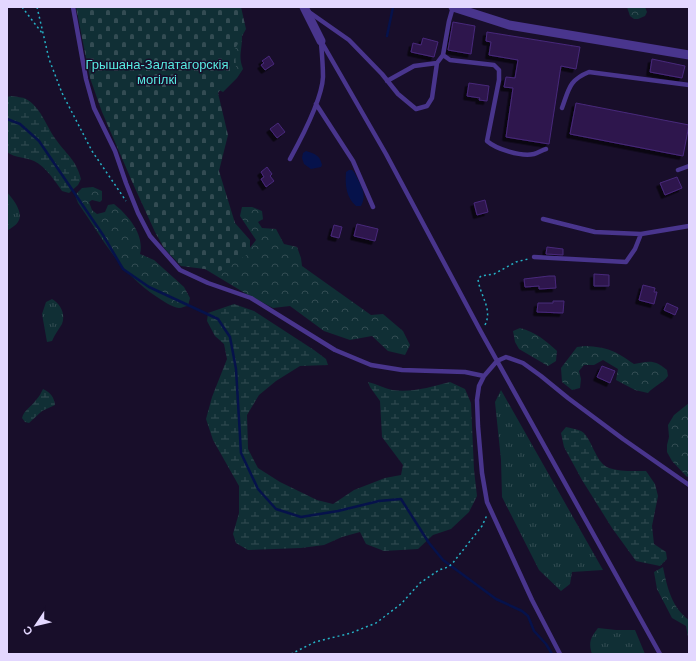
<svg xmlns="http://www.w3.org/2000/svg" width="696" height="661" font-family="Helvetica,sans-serif">
<style>
.grass{fill:url(#grass-tufts)}
.forest{fill:url(#forest-crowns)}
.wetland{fill:url(#wetland-marsh)}
.cemetery{fill:url(#cemetery-stones)}
.water{fill:#06124b}
.lines{fill:none;stroke-linecap:round;stroke-linejoin:round}
.stream{stroke:#06124b;stroke-width:2.5}
.building{fill:#2d184d;stroke:#48287b;filter:url(#shadow)}
.path{stroke:#25b1c5;stroke-width:1.5;stroke-dasharray:2 3;stroke-linecap:butt}
.service{stroke:#49358d;stroke-width:4.5}
.minor{stroke:#49358d;stroke-width:9}
.labels{text-anchor:middle;stroke-width:3;stroke-linejoin:round;paint-order:stroke}
.park-label{font-size:13px;fill:#57eae1;stroke:#180e2a}
</style>
<defs>
<pattern id="grass-tufts" width="24" height="20" patternUnits="userSpaceOnUse"><rect width="24" height="20" fill="#102f35"/><path d="M3 7l-1-3M5 7V3M7 7l1-3M15 17l-1-3M17 17v-4M19 17l1-3" fill="none" stroke="#334c53"/></pattern>
<pattern id="forest-crowns" width="20" height="18" patternUnits="userSpaceOnUse"><rect width="20" height="18" fill="#102f35"/><path d="M2 6a3 3 0 1 1 6 0M12 15a3 3 0 1 1 6 0" fill="none" stroke="#334c53"/></pattern>
<pattern id="wetland-marsh" width="20" height="14" patternUnits="userSpaceOnUse"><rect width="20" height="14" fill="#102f35"/><path d="M1 5h8M5 5V1M11 12h8M15 12V8" fill="none" stroke="#334c53"/></pattern>
<pattern id="cemetery-stones" width="16" height="16" patternUnits="userSpaceOnUse"><rect width="16" height="16" fill="#102f35"/><path d="M2 7V4a2 2 0 0 1 4 0v3zM10 15v-3a2 2 0 0 1 4 0v3z" fill="#334c53"/></pattern>
<filter id="shadow"><feDropShadow dx="-3.5" dy="3.5" stdDeviation="0" flood-color="#0009"/></filter>
</defs>
<rect width="100%" height="100%" fill="#180e2a"/>
<!-- grass -->
<path class="grass" d="M7 192C12 198 23 211 19 220 17 225 11 228 7 231Z
M52 299C60 304 66 313 62 324 59 329 55 334 52 341L47 342 42 314 46 302Z
M501 390 603 570 572 572 570 584 561 591 539 570 502 497 501 460 495 402Z
M598 628 616 630H635L645 654H592C588 642 591 637 598 628Z"/>
<!-- forest -->
<path class="forest" d="M627 7H645L647 12 645 16 638 19H634L630 16Z
M232 36 242 37C242 51 238 56 243 69L237 78 223 92 217 89Z
M199 162 249 249 256 240 240 216 242 207H252L262 211 263 219 258 222 262 228 276 229 284 244 297 247 301 258 302 266 371 315 383 314 403 331 410 345 405 355 388 351 372 336 350 340 324 331 290 306 273 308 248 295 200 266Z
M93 187 102 191V200L100 202 92 200 89 202 92 210 97 214 105 212 108 205 114 204C128 215 145 235 140 254L154 260 184 287 190 298 188 306C185 306 182 308 179 308 172 307 163 301 157 297 119 272 103 239 78 203L75 195 82 188Z
M520 328C536 332 546 341 557 351L556 361 548 366 519 349 515 342 513 331Z
M585 346C608 347 615 351 634 364 648 361 655 359 667 370L668 376C663 383 654 386 648 393L635 390 616 380 618 369 603 360 594 365H584L579 371 581 379 580 388 572 390 562 382 561 368 577 347Z
M689 403V476L687 477 672 461 667 452V445L669 437 668 425 674 415Z
M663 567C667 587 672 608 689 620V642L686 626 672 618 657 589 654 572Z"/>
<!-- wetland -->
<path class="wetland" d="M11 96C16 97 23 97 26 99 42 108 46 127 57 141 68 156 76 160 81 179L78 185 69 193 62 191C55 181 46 167 34 161 25 157 15 158 7 152V97Z
M234 304 254 311 314 350 326 359 328 365 300 366 276 381 259 395 247 415 248 449 258 468 280 482 317 500 333 504 354 490 385 478 401 475 403 465 382 437 380 401 370 387 368 382C376 384 384 388 392 390 411 393 431 387 450 382L465 389 471 403 474 470 477 496 469 512 451 529 433 535 418 549 384 551 366 544 360 532 342 537 324 545 301 548 248 550 236 543 233 534 239 513V486L213 440 206 419 212 397 227 359 224 344 215 336 207 321 208 313Z
M43 389C51 393 54 397 55 405L42 411 29 423 25 422 22 418C24 410 31 407 36 400 39 397 41 393 43 389Z
M566 427C570 428 577 429 581 431 592 437 595 463 609 468 620 472 634 471 646 471L655 484 658 496 652 526 654 544 666 552 667 559 660 566 636 561 612 528 582 480 564 447 561 433Z"/>
<!-- cemetery -->
<path class="cemetery" d="M76 7H241L246 29 235 49 236 68 218 93 228 135 219 171 235 223 250 240V253L220 271 181 266 164 248 155 232 134 186 102 112 90 78Z"/>
<!-- water -->
<path class="water" d="M306 151C315 154 320 155 322 165L321 167 311 169 304 164 302 158 303 153Z
M349 170H352L354 172C360 184 368 194 361 206H356C346 197 345 185 346 172Z"/>
<g class="lines">
<!-- stream -->
<path class="stream" d="M387 36 393 7
M7 119 20 124 39 141 103 235 123 269 149 287 218 319 230 337 236 369 241 453 258 489 276 509 301 517 338 511 379 501 401 499 429 543 443 560 496 599 522 611 528 616 534 631 546 644 552 654"/>
</g>
<!-- building -->
<path class="building" d="M453 22 475 26 471 54 448 50Z
M487 32 580 47 576 69 561 66 549 144 506 137 513 88 504 87 506 77 515 78 518 60 489 55 491 42 486 41Z
M423 38 438 42 434 57 411 52 413 43 421 45Z
M269 56 274 64 265 70 261 65 264 63 262 61Z
M652 59 685 66 682 78 650 72Z
M469 83 489 86 487 101 479 100 480 98 467 96Z
M576 103 689 125 683 156 570 134Z
M278 123 285 132 277 138 270 129Z
M267 167 272 174 270 176 274 181 266 187 261 179 264 177 261 172Z
M677 177 682 188 665 195 660 183Z
M485 200 488 212 477 215 474 203Z
M357 224 378 229 375 241 354 236Z
M334 225 342 227 339 238 331 236Z
M547 247 563 249V255L546 254Z
M594 274 609 275V286H594Z
M549 276H555L556 288 539 289V286L525 287 524 279Z
M643 285 655 288 654 292H657L654 304 639 300Z
M553 301H564L563 313 537 312 538 303H553Z
M667 303 678 308 675 315 664 310Z
M602 366 615 371 610 383 597 377Z"/>
<g class="lines">
<!-- path -->
<path class="path" d="M22 7 42 33
M37 7 49 59 62 93 92 151 126 201
M485 325C493 309 480 296 478 279L481 276 494 274 516 262 528 259
M291 654 315 642 351 633 376 623 401 604 420 583 439 570 448 567 452 564 482 526 487 515"/>
<!-- service -->
<path class="service" d="M73 7 86 79 94 108 115 151 126 183 138 213 150 236 180 270 208 283 251 298 335 350 371 365 402 370 465 372 484 376
M453 7 449 21 443 55 450 60 494 65 499 70V80L487 141C496 149 521 157 534 154 538 153 542 150 546 149
M309 12 349 40 382 74 398 94 416 109 427 106 432 98 437 63
M321 41 386 154 481 332 660 654
M387 81 414 66 437 63 443 55
M316 104 353 161 373 207
M562 108C569 89 569 80 589 72L689 85
M290 159C301 139 322 100 323 77 323 66 322 54 321 43
M678 170 689 166
M543 219 595 232 641 234 689 226
M534 257 626 262 635 249 641 234
M560 654 532 600 487 502 482 473 478 426 477 400 479 386 484 376 497 361 506 357 523 363 541 376 568 398 623 439 689 485"/>
<!-- minor -->
<path class="minor" d="M304 7 321 41
M453 7 509 25 689 55"/>
</g>
<g class="labels">
<!-- park labels -->
<g class="park-label">
<text x="157" y="69">Грышана-Залатагорскія<tspan x="157" dy="15">могілкі</tspan></text>
</g>
</g>
<!-- border -->
<rect width="696" height="661" fill="none" stroke="#e3d7ff" stroke-width="16"/>
<!-- north arrow -->
<g transform="translate(36 625) rotate(235)" stroke="#180e2a" stroke-width="3" paint-order="stroke">
<path d="M0-3L7 15L0 10L-7 15Z" fill="#e3d7ff"/>
<text y="-6" font-size="11" font-weight="bold" text-anchor="middle" fill="#e3d7ff">С</text>
</g>
</svg>
